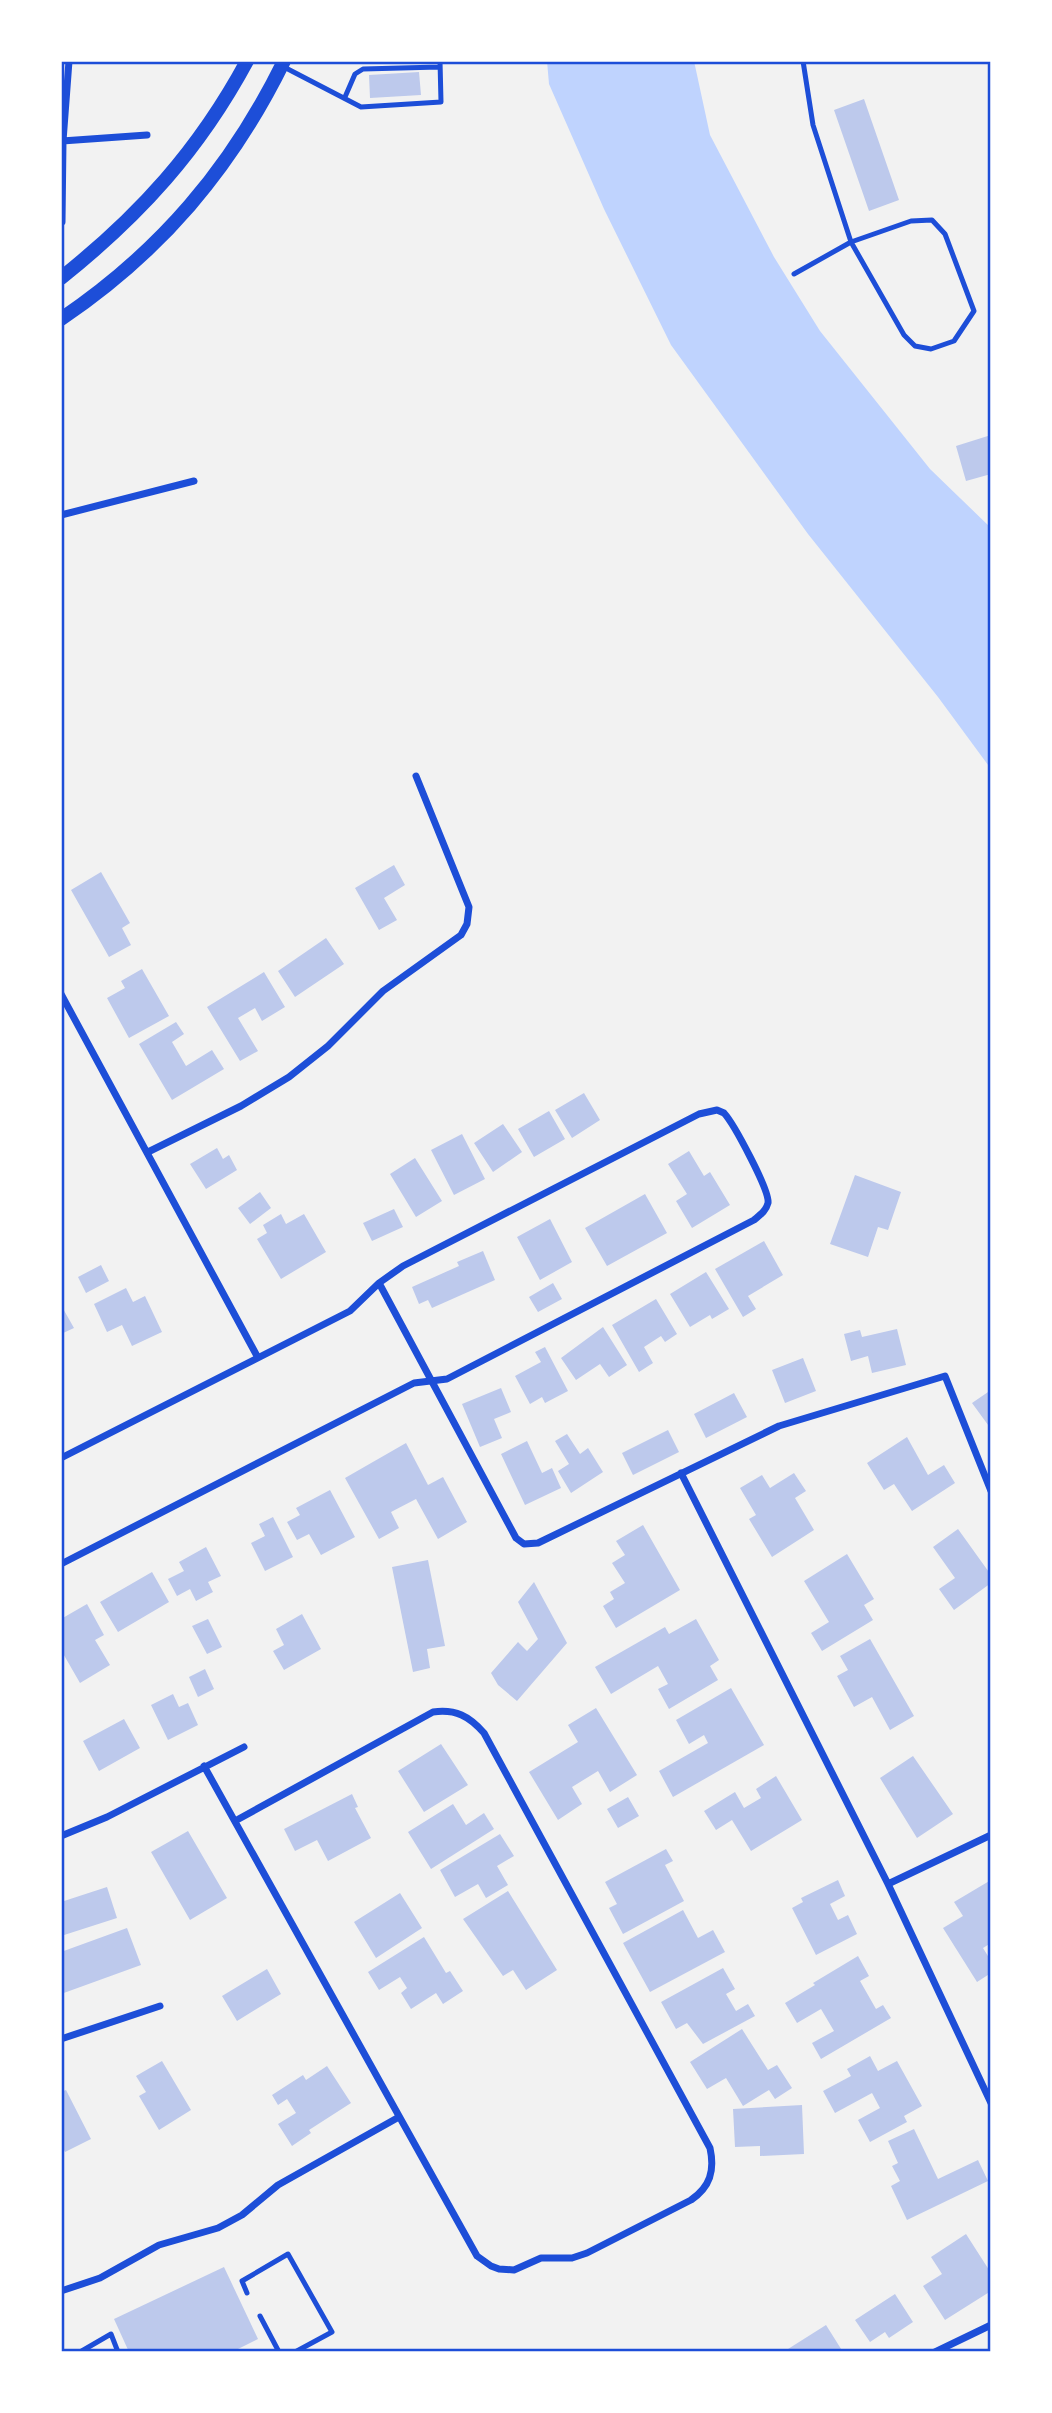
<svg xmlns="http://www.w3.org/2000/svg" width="1052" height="2413" font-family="'Work Sans',sans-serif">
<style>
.water{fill:#bfd3fe}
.building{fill:#bdc9ec}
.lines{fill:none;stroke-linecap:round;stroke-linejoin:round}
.service{stroke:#1d4ed8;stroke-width:5}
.minor{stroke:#1d4ed8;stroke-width:7}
.secondary{stroke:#1d4ed8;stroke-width:14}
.neatline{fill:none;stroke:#1d4ed8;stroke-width:2.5}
</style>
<rect width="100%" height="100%" fill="#f2f2f2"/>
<!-- water -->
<path class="water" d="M547 61H694L710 135 774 257 820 331 930 469 991 528V769L938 697 808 534 671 345 604 209 549 84Z"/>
<!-- building -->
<path class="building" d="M419 72 421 95 370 98 369 75Z
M864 99 899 200 869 211 834 110Z
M991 435V474L966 481 956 446Z
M394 865 405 885 384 898 397 920 379 930 355 888Z
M101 872 130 923 122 928 131 945 109 957 71 890Z
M326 938 344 964 295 997 278 971Z
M142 969 169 1016 129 1038 107 998 125 988 121 981Z
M264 972 285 1007 262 1021 255 1008 238 1018 258 1051 240 1061 207 1007Z
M176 1022 184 1034 172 1042 186 1066 212 1050 224 1069 172 1100 139 1044Z
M584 1093 600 1120 572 1138 555 1110Z
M549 1111 565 1139 534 1157 518 1129Z
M503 1124 522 1152 493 1172 474 1143Z
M462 1134 485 1179 454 1195 431 1150Z
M217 1148 223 1159 229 1155 237 1170 206 1189 190 1164Z
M689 1151 704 1176 710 1172 730 1205 692 1228 676 1201 687 1194 668 1164Z
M415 1158 442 1201 416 1217 390 1174Z
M855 1175 901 1192 888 1230 878 1227 868 1257 830 1244Z
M260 1192 271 1208 250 1224 238 1208Z
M645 1194 667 1233 607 1266 585 1228Z
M394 1209 403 1227 372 1241 363 1223Z
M281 1214 286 1224 304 1214 326 1252 281 1279 257 1239 267 1233 263 1225Z
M550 1219 572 1262 540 1280 517 1237Z
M764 1241 783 1275 748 1296 756 1309 743 1317 715 1269Z
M483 1251 495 1280 432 1308 428 1300 419 1304 412 1287 459 1266 457 1262Z
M101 1265 109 1281 86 1293 78 1277Z
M706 1272 729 1309 712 1319 710 1315 690 1327 670 1294Z
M553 1283 562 1299 538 1312 529 1297Z
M126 1288 133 1302 145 1296 162 1332 132 1346 122 1325 107 1332 94 1304Z
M656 1299 677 1334 665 1342 661 1336 644 1347 653 1363 639 1372 612 1325Z
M61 1305 74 1328 61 1334Z
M603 1327 627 1365 609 1377 600 1364 576 1380 561 1358Z
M897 1329 906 1365 872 1373 868 1356 851 1361 844 1334 860 1330 862 1337Z
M545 1347 568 1391 545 1403 542 1397 530 1404 515 1376 541 1362 535 1352Z
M803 1358 816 1391 785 1403 772 1370Z
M501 1388 511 1412 494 1419 502 1438 480 1447 462 1404Z
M991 1390V1429L972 1403Z
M734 1393 747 1417 706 1438 694 1414Z
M668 1430 679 1452 633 1475 622 1453Z
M567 1434 580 1454 588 1448 603 1472 571 1493 558 1471 569 1464 555 1441Z
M907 1437 928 1475 944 1465 955 1483 912 1511 894 1484 884 1490 867 1463Z
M527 1441 542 1473 552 1468 561 1488 525 1505 501 1454Z
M406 1443 428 1485 443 1477 467 1522 438 1539 416 1499 391 1512 399 1528 379 1539 345 1478Z
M794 1473 806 1491 795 1498 814 1530 772 1557 749 1519 756 1515 740 1488 762 1475 770 1488Z
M330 1490 355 1537 321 1555 309 1534 297 1540 287 1522 300 1515 296 1508Z
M273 1517 293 1557 265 1571 251 1543 265 1536 259 1524Z
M643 1525 680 1590 616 1628 603 1606 614 1599 610 1592 625 1583 612 1563 625 1555 616 1541Z
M958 1529 991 1575V1583L954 1610 939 1589 955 1578 933 1547Z
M206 1547 221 1576 208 1582 213 1592 196 1601 190 1589 177 1596 168 1579 184 1571 179 1562Z
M847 1554 874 1599 864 1605 873 1620 822 1651 811 1633 829 1622 804 1581Z
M428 1560 445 1646 427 1649 430 1668 413 1672 392 1567Z
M152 1572 169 1602 118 1632 100 1602Z
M534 1582 567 1643 517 1701 498 1685 491 1673 518 1642 527 1651 538 1639 518 1602Z
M87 1604 104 1635 95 1640 110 1665 80 1683 61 1650V1619Z
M302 1614 321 1649 284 1670 273 1651 284 1645 276 1629Z
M208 1619 222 1647 207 1654 192 1626Z
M696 1619 719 1660 710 1666 718 1680 669 1709 658 1689 668 1684 658 1666 611 1694 595 1667 665 1627 669 1634Z
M870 1639 914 1716 890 1730 872 1697 854 1707 837 1676 848 1670 840 1656Z
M205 1669 214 1689 198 1697 189 1677Z
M731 1688 764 1745 673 1797 659 1771 708 1743 704 1735 689 1744 676 1720Z
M173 1694 179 1707 188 1703 198 1725 168 1740 151 1705Z
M596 1708 637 1775 610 1792 598 1771 572 1787 582 1804 558 1820 529 1772 578 1742 568 1725Z
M124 1719 140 1748 99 1771 83 1741Z
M441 1744 468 1785 424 1812 398 1771Z
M913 1756 953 1814 917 1838 880 1778Z
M776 1776 802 1820 751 1851 732 1820 716 1830 704 1811 735 1792 744 1808 761 1798 756 1789Z
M352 1794 358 1807 355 1808 371 1838 328 1861 317 1840 295 1851 284 1829Z
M628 1797 639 1816 618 1828 607 1809Z
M453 1804 466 1825 484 1813 494 1829 431 1869 408 1832Z
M188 1831 227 1898 190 1920 151 1852Z
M500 1834 514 1856 497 1866 508 1885 486 1898 478 1884 455 1897 440 1870Z
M666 1849 673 1861 665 1865 684 1901 623 1934 609 1908 617 1904 605 1882Z
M838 1880 845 1896 830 1904 838 1920 848 1915 857 1934 816 1955 792 1908 803 1902 801 1898Z
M991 1880V1943L983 1948 991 1961V1973L977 1982 943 1928 963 1916 954 1902Z
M107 1887 117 1918 61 1936V1902Z
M508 1891 557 1970 526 1990 513 1970 503 1976 463 1919Z
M400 1893 422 1928 376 1958 354 1922Z
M683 1910 698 1938 713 1930 725 1952 650 1992 623 1943Z
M127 1928 141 1965 61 1994V1952Z
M424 1937 446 1973 450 1971 463 1991 443 2004 436 1993 411 2009 401 1993 407 1988 400 1977 379 1990 368 1972Z
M858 1956 869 1976 860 1981 876 2009 883 2005 891 2018 821 2059 812 2043 834 2031 821 2009 797 2023 785 2003 815 1985 813 1983Z
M723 1968 735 1989 726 1994 736 2011 748 2004 755 2016 703 2044 687 2023 676 2029 661 2002Z
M267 1969 281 1994 237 2021 222 1996Z
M742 2029 768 2070 777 2065 792 2088 775 2099 769 2090 743 2106 726 2078 707 2089 690 2062Z
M870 2056 878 2071 897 2061 922 2106 904 2116 907 2122 870 2142 858 2120 880 2108 872 2093 835 2113 823 2091 851 2076 847 2069Z
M162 2061 191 2110 159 2130 139 2096 146 2092 136 2076Z
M327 2066 351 2103 309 2130 311 2133 292 2146 278 2124 296 2113 287 2099 278 2105 272 2095 303 2075 306 2080Z
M66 2090 91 2139 65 2152 61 2144V2092Z
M802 2105 804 2154 760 2156V2146L735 2147 733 2109Z
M914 2129 938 2179 978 2160 988 2181 907 2220 891 2186 900 2181 892 2166 898 2163 888 2141Z
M966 2234 991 2273V2291L945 2320 923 2286 942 2274 931 2257Z
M224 2267 258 2339 232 2352H129L114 2319Z
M895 2294 913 2322 889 2338 885 2332 870 2342 855 2320Z
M826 2325 843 2352H790L788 2349Z"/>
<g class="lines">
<!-- service -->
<path class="service" d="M282 66 361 107 441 102 440 61
M345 97 355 74 363 69 439 67
M932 220 945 234 974 311 954 341 931 349 915 346 904 335 851 242 911 221Z
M794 274 851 242 813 125 803 61
M247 2293 242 2281 288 2254 332 2332 295 2352
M260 2316 279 2352
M80 2352 111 2334 118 2352"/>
<!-- minor -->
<path class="minor" d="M62 141 147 135
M62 222 63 141 69 61
M61 515 194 481
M61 994 257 1356
M148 1152 241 1106 289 1077 328 1046 383 991 461 935 467 924 469 907 416 776
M379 1283 516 1538 524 1544 538 1543 779 1426 945 1376 991 1491
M61 1458 350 1311 379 1283 403 1266 699 1114 717 1110 724 1113C734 1124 770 1191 768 1203 766 1211 760 1215 754 1220L447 1379 414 1383 61 1564
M681 1473 888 1884 991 2103
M204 1766C295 1929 386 2093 477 2256L491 2266 499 2269 514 2270 541 2258H572L587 2253 691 2200C710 2187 715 2171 710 2148L484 1733C469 1716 456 1709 433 1712L235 1821
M61 1836 107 1817 244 1747
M888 1884 991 1835
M61 2039 160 2006
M61 2291 100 2278 159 2245 218 2228 242 2215 278 2185 399 2117
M935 2352 991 2325"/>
<!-- secondary -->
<path class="secondary" d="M61 278C140 215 199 150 247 61
M61 319C160 252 231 169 284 61"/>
</g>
<!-- border -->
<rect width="1052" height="2413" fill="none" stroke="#ffffff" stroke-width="126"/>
<rect x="63" y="63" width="926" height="2287" class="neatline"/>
</svg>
